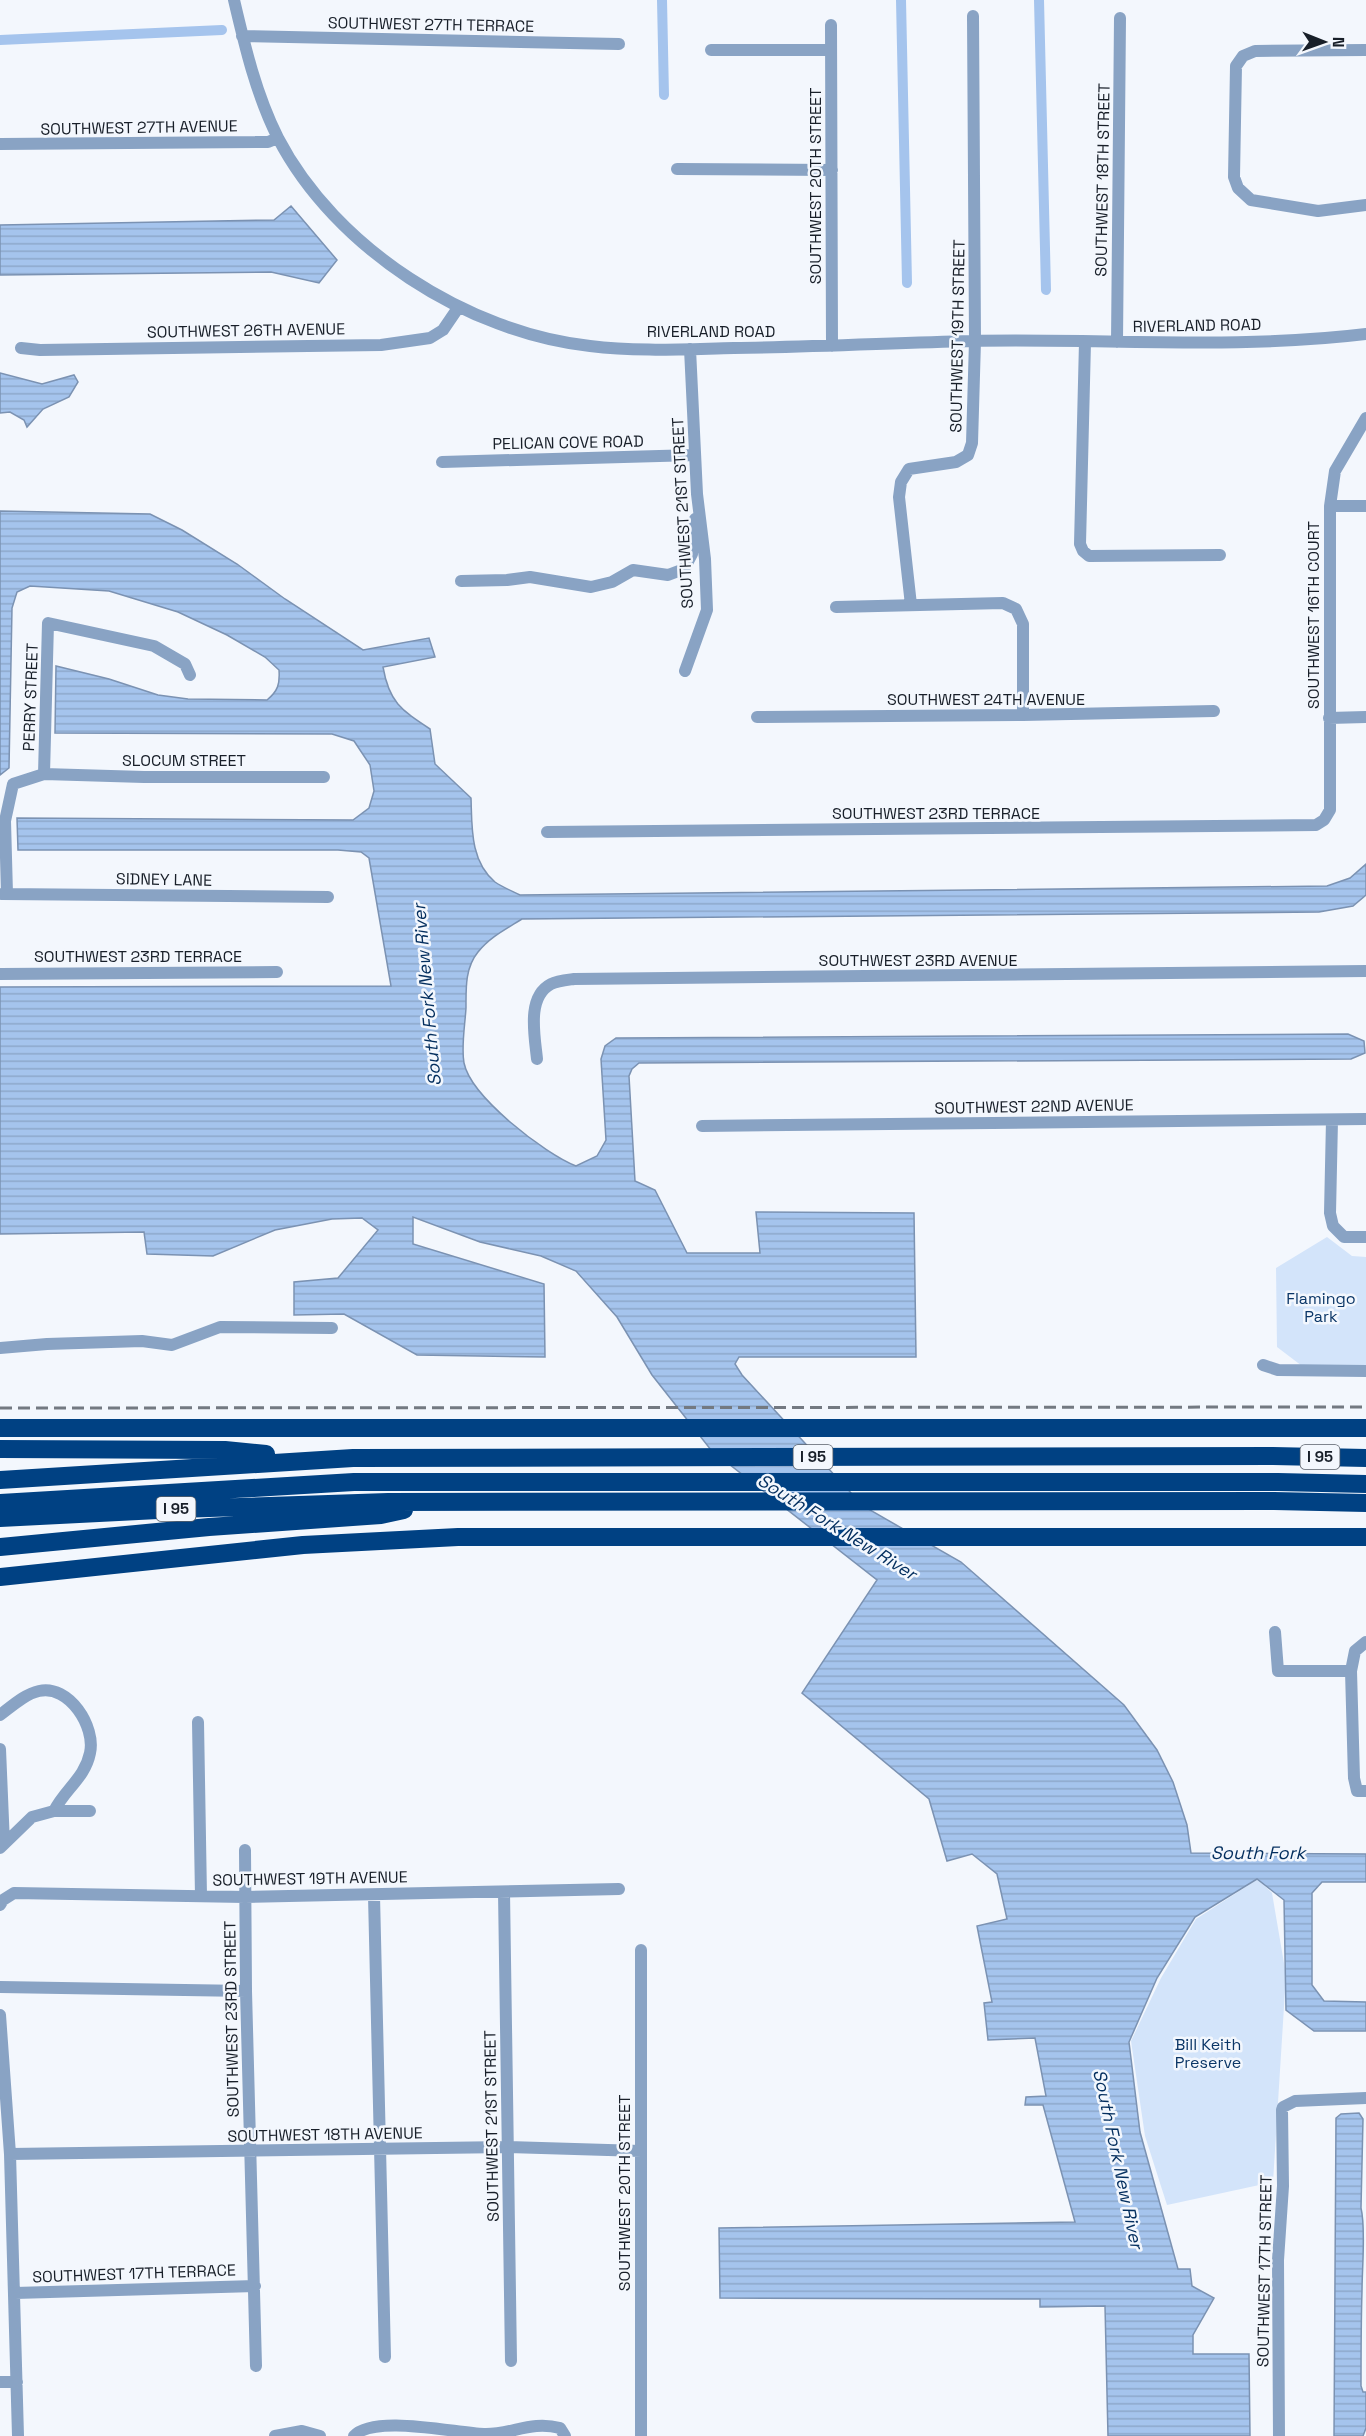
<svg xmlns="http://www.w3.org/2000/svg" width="1366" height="2436" font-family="'Space Grotesk',sans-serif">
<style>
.green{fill:#d3e4fa}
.water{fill:url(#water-rules);stroke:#7b92b2;stroke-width:1.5}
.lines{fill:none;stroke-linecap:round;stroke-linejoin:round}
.canal{stroke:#a5c4ed;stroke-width:10}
.minor{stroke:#89a3c4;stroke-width:12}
.highway{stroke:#004183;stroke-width:18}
.rail{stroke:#737981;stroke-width:3;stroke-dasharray:12 6;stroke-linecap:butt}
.labels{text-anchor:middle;stroke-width:5;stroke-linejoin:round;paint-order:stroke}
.shield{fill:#f3f7fd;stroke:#5a6069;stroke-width:1.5}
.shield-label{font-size:15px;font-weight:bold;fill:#181f29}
.street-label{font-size:16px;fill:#181f29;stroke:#f3f7fd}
.park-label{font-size:16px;fill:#0b3667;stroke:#f3f7fd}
.water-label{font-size:18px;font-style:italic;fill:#032e5e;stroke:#f3f7fd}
</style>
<defs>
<pattern id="water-rules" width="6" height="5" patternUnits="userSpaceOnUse" patternTransform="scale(1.5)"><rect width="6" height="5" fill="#a5c4ed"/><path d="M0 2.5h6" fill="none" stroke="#8da8cb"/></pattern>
</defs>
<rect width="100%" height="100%" fill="#f3f7fd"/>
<!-- green -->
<path class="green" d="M1327 1237 1352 1256 1366 1257V1366H1302L1277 1347 1276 1268Z
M1258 1879 1272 1893 1286 1975 1273 2182 1167 2205 1145 2136 1131 2041 1161 1978 1196 1919Z"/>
<!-- water -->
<path class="water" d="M291 206 337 260 319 283 271 272 0 275V225L274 220Z
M0 373 42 384 74 375 78 382 69 397 43 409 27 427 24 420 10 412 0 413Z
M0 511 150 514 182 530 237 564 285 599 363 650 429 638 435 657 383 667C389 702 401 710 430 729L435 764 471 798C472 827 470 861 495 882 502 887 512 891 520 895L1327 886 1350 878 1366 864V895L1353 906 1319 912 522 919C506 929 490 937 478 952 465 968 466 988 466 1008 465 1025 461 1047 464 1063 471 1097 545 1154 576 1166L597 1156 606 1140 601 1059 605 1046 616 1038 1348 1034 1364 1041 1365 1053 1351 1059 639 1063 632 1069 629 1076 635 1181 655 1190 687 1253H760L756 1212 914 1213 916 1357H739L735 1364 742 1375 863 1506 961 1562 1124 1705 1157 1750 1173 1782 1187 1825 1191 1853 1366 1854V1882H1322L1312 1893V1985L1324 2001 1366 2002V2031H1314L1286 2010 1284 1900 1257 1879 1195 1917 1157 1978 1129 2042 1140 2132 1178 2269H1190L1192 2286 1214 2298 1193 2335V2354H1249L1250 2436H1108L1105 2306 1040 2307V2299L720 2298 719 2228 1075 2222 1043 2105H1025L1026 2097 1046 2096 1035 2038 988 2040 984 2003 992 2002 977 1926 1007 1919 997 1874 972 1854 947 1861 929 1799 802 1693 877 1580 711 1450 652 1375 617 1317 576 1271 541 1256 480 1242 413 1217V1244L544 1284 545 1357 417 1355 344 1314 294 1315V1282L338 1278 378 1230 362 1218 332 1219 275 1230 213 1256 147 1254 144 1232 0 1234V987L391 986 369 858 361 852 338 850H18L17 818 353 820 369 808 374 791 370 765 354 741 332 734 55 733 56 666 109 679 158 695 188 699 267 700C278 691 280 684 279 670L265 657 227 635 178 612 109 591 30 586 17 592 12 608 9 768 0 775Z
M1359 2113 1363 2119 1361 2208C1366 2228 1362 2268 1362 2291 1361 2323 1361 2355 1361 2386L1363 2392H1366V2428L1363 2436H1334L1336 2118 1341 2114Z"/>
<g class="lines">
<!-- canal -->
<path class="canal" d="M662 0 664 95
M901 0 907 283
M1039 0 1046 290
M0 40 222 30"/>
<!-- minor -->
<path class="minor" d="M234 0C245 47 256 94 278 138 335 248 468 333 590 346 637 352 687 349 734 348 813 347 892 343 971 341 1102 338 1235 350 1366 334
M831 25 832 346
M242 36 619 44
M711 50H831
M1366 50 1255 51 1243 56 1236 66 1234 177 1238 188 1251 200 1318 211 1366 205
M0 144 268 142 278 138
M677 169 832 170
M1085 342 1080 544 1083 551 1089 556 1220 555
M1117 342 1120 18
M21 348 40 350 381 345 430 338 443 330 458 308
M442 462 695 455
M1330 506H1366
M461 581 507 580 530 577 591 587 612 582 633 570 668 575 684 569 692 554 695 519
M911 605 899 497 901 482 909 469 956 462 968 455 972 443 975 341 973 16
M836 607 1003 603 1016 609 1023 624V715
M685 671 707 610 705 559 697 494 690 349
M757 717 1023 715 1214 711
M1329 718 1366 717
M44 774 144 777H324
M547 832 1316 825 1324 820 1330 810V506L1335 471 1366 418
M2 894 328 897
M7 894 5 821 13 784 44 774 48 623 154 646 185 664 190 675
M0 974 277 972
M537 1059C535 1037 526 997 551 984 557 981 567 980 574 979L1366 971
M1332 1120 1330 1213 1333 1226 1344 1237H1366
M702 1126 1366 1119
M0 1348 47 1344 142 1341 172 1345 220 1327 332 1328
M1263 1365 1278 1370 1366 1371
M1275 1632 1278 1671H1351
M1366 1642 1355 1651 1351 1671 1354 1778 1357 1791H1366
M0 1715C12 1706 25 1694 39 1691 69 1684 96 1727 90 1753 85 1778 65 1789 54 1811L32 1817 0 1848
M198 1722 201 1896
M0 1749 4 1844
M54 1811H90
M245 1850 246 1991 256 2366
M504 1892 511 2361
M374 1896 385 2357
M0 1905 3 1900 14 1893 245 1897 619 1889
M0 1987 246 1991
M0 2015 10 2154 18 2436
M10 2154 508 2147 641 2151
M15 2293 255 2286
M0 2382H17
M275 2436 302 2431 320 2436
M354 2436C374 2414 455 2433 484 2434 511 2435 531 2420 560 2428L565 2436
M641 2436V1950
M1279 2436 1278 2260 1283 2186 1282 2110 1283 2107 1295 2101 1366 2098"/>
<!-- highway -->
<path class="highway" d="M0 1428H1366
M0 1449 225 1450 266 1454
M0 1480 353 1458 1273 1456 1366 1458
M0 1503 354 1482H1278L1366 1484
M0 1518 178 1509 388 1502 1274 1501 1366 1503
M0 1547 209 1527 381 1515 404 1510
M0 1577 303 1545 458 1537H1366"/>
<!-- rail -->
<path class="rail" d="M0 1408 1366 1407"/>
</g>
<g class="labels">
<!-- shield labels -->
<g class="shield">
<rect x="793.5" y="1445" width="39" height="24" rx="4.5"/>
<rect x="1300.5" y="1445" width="39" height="24" rx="4.5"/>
<rect x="156.5" y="1497" width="39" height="24" rx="4.5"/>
</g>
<g class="shield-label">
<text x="813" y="1462">I 95</text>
<text x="1320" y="1462">I 95</text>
<text x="176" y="1514">I 95</text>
</g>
<!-- street labels -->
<g class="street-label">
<text transform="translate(431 24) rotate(1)" y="6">SOUTHWEST 27TH TERRACE</text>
<text transform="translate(139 127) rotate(-1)" y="6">SOUTHWEST 27TH AVENUE</text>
<text transform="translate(1102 180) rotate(-89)" y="6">SOUTHWEST 18TH STREET</text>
<text transform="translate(815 186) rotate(-90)" y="6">SOUTHWEST 20TH STREET</text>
<text transform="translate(1197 325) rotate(-1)" y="6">RIVERLAND ROAD</text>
<text transform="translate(246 330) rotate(-1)" y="6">SOUTHWEST 26TH AVENUE</text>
<text x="711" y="337">RIVERLAND ROAD</text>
<text transform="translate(957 336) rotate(-89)" y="6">SOUTHWEST 19TH STREET</text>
<text transform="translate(568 442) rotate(-1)" y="6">PELICAN COVE ROAD</text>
<text transform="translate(682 513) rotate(-93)" y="6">SOUTHWEST 21ST STREET</text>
<text transform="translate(1313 615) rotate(-90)" y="6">SOUTHWEST 16TH COURT</text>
<text transform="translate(30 697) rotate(-88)" y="6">PERRY STREET</text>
<text x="986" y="705">SOUTHWEST 24TH AVENUE</text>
<text x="184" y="766">SLOCUM STREET</text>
<text x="936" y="819">SOUTHWEST 23RD TERRACE</text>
<text transform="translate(164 879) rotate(1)" y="6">SIDNEY LANE</text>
<text x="138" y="962">SOUTHWEST 23RD TERRACE</text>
<text x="918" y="966">SOUTHWEST 23RD AVENUE</text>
<text transform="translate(1034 1106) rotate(-1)" y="6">SOUTHWEST 22ND AVENUE</text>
<text transform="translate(310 1878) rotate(-1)" y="6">SOUTHWEST 19TH AVENUE</text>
<text transform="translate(231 2019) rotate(-91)" y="6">SOUTHWEST 23RD STREET</text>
<text transform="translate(491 2126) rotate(-91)" y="6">SOUTHWEST 21ST STREET</text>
<text transform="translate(325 2134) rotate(-1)" y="6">SOUTHWEST 18TH AVENUE</text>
<text transform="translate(624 2193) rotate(-90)" y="6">SOUTHWEST 20TH STREET</text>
<text transform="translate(1264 2271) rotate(-89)" y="6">SOUTHWEST 17TH STREET</text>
<text transform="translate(134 2273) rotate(-2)" y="6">SOUTHWEST 17TH TERRACE</text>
</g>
<!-- park labels -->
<g class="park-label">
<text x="1321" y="1304">Flamingo<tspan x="1321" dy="18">Park</tspan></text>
<text x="1208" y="2050">Bill Keith<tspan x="1208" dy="18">Preserve</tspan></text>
</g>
<!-- water labels -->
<g class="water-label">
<text transform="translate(427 995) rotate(-95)" y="6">South Fork New River</text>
<text transform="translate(837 1527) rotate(32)" y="6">South Fork New River</text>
<text x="1258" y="1859">South Fork</text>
<text transform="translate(1118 2159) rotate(78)" y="6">South Fork New River</text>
</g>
</g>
<!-- north arrow -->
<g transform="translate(1324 42) rotate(91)" stroke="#f3f7fd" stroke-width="4.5" paint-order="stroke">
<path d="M0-4.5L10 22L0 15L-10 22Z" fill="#181f29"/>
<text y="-9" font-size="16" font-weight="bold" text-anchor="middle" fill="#181f29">N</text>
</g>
</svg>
